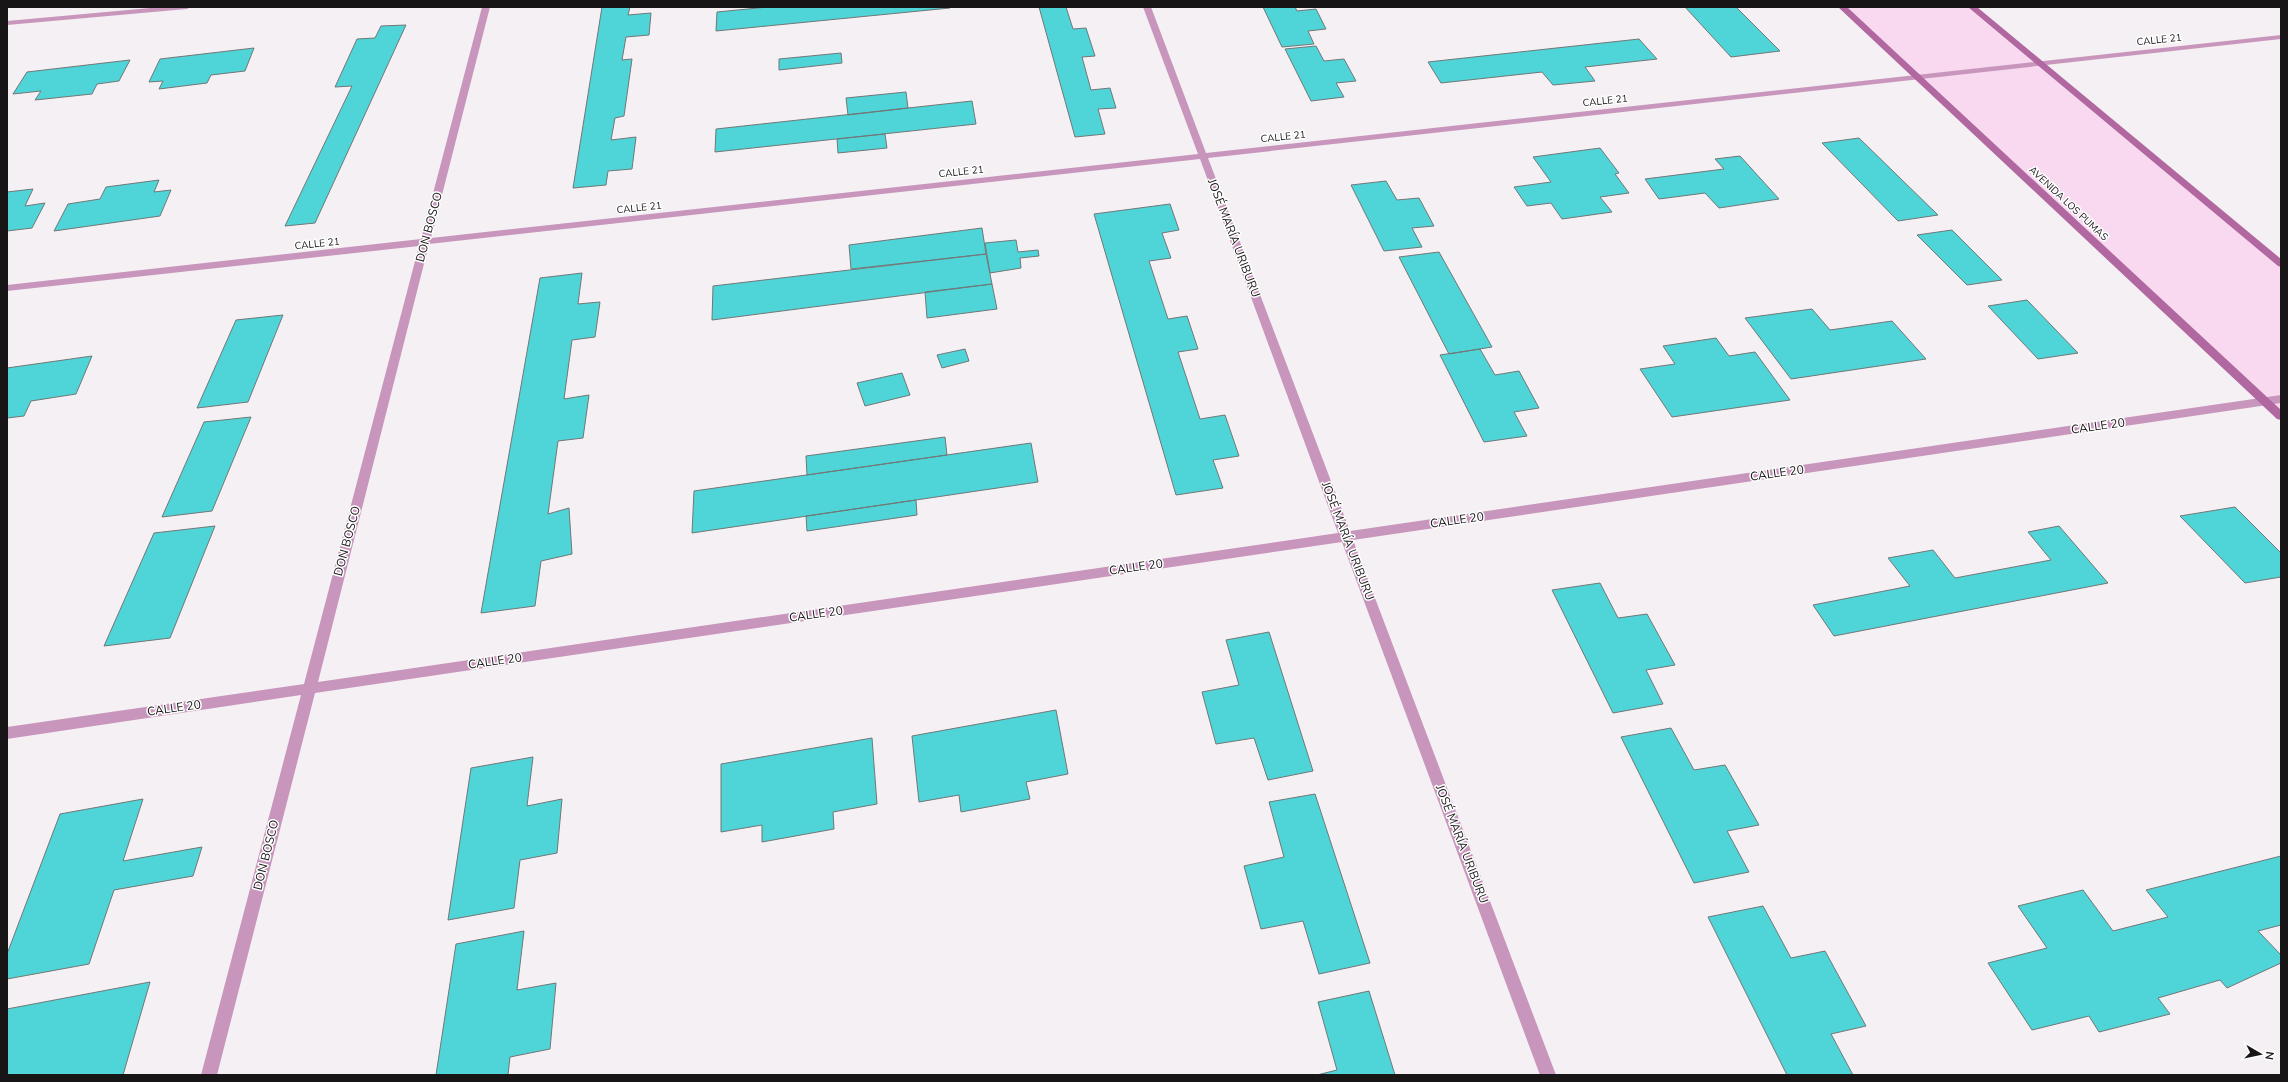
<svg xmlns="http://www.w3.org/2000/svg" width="2288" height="1082" font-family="'Nunito Sans',sans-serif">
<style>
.green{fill:#f8d9f0}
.building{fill:#4fd5d8;stroke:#717777}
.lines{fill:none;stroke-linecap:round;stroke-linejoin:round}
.minor{fill:#c896bc;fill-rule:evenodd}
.secondary{fill:#b168a0;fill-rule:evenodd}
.labels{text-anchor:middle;stroke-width:3;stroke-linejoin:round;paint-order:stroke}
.far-street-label{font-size:10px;fill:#171516;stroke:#fff}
.street-label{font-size:12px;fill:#171516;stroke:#fff}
</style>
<rect width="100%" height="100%" fill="#f5f0f3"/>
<!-- green -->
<path class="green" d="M1841 7H1970L2281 266V416Z"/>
<!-- building -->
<path class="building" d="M602 7H630L628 15 651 13 649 35 626 37 622 60 632 59 624 116 615 118 611 140 636 137 632 169 608 171 606 185 573 188Z
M768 7H950V8L716 31 717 12Z
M1039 7H1066L1073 29 1086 28 1095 56 1082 57 1091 90 1110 88 1116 108 1098 109 1105 134 1075 137Z
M1263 7H1295L1297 11 1316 9 1326 29 1308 31 1314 44 1282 47Z
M1685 7H1736L1780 51 1731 57Z
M406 25 315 223 285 226 352 86 335 87 357 39 375 38 381 26Z
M1639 39 1657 59 1585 67 1595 81 1553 85 1542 72 1441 83 1428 62Z
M1316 46 1324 61 1344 59 1356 81 1336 83 1344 97 1311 101 1285 49Z
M254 48 245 71 211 75 207 83 159 89 163 81 149 82 160 59Z
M841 53 842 63 779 70V59Z
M130 60 119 81 97 84 92 94 35 100 41 91 13 94 27 72Z
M906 92 908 108 848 115 846 98Z
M972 101 976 124 715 152 716 129Z
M885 134 887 148 838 153 837 139Z
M1859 138 1938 215 1898 221 1822 143Z
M1600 148 1619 173 1615 174 1629 193 1600 197 1612 212 1562 219 1551 203 1527 206 1514 187 1551 182 1533 157Z
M1740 156 1779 199 1719 208 1705 193 1659 199 1645 179 1724 169 1715 159Z
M159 180 154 192 171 190 160 216 54 231 68 204 100 199 106 187Z
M1386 181 1397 200 1419 198 1434 226 1412 228 1422 247 1384 251 1351 185Z
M33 189 25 206 45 203 32 228 7 231V192Z
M1170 204 1179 230 1162 233 1171 258 1149 261 1168 319 1187 316 1198 349 1178 352 1200 419 1225 415 1239 456 1213 460 1223 488 1176 495 1094 214Z
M982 228 986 254 851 269 849 245Z
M1952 230 2002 280 1967 285 1917 235Z
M1016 240 1018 252 1038 250 1039 256 1020 258 1021 268 990 273 985 243Z
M1439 252 1492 347 1449 354 1399 257Z
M986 254 992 284 712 320 713 286Z
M582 273 578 304 600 302 595 337 572 340 564 399 589 395 583 438 558 441 548 514 569 508 572 554 541 561 535 606 481 613 540 278Z
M992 284 997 309 927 318 925 292Z
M2027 300 2078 353 2038 359 1988 306Z
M1812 309 1830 330 1892 321 1926 359 1791 379 1745 318Z
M283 315 248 402 197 408 236 320Z
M1716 338 1729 356 1755 352 1790 400 1672 417 1640 369 1675 364 1663 346Z
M965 349 969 361 942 368 937 355Z
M1480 349 1495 375 1519 371 1539 408 1514 412 1527 436 1484 442 1440 355Z
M92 356 76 394 31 401 24 416 7 418V368Z
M902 373 910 395 865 406 857 383Z
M251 417 212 511 162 517 204 422Z
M945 437 947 455 807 475 806 456Z
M1031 443 1038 482 692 533 694 491Z
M916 500 917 515 807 531 806 516Z
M2235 507 2281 553V577L2245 583 2180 516Z
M215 526 170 638 104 646 154 533Z
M2059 526 2108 583 1834 636 1813 605 1910 586 1888 558 1933 550 1955 578 2051 560 2028 532Z
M1600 583 1618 618 1647 614 1675 665 1646 670 1663 704 1613 713 1552 590Z
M1269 632 1313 771 1268 780 1254 738 1216 744 1202 692 1239 685 1226 640Z
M1056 710 1068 774 1026 782 1030 799 961 812 959 795 919 802 912 736Z
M1671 728 1694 770 1725 765 1759 825 1727 831 1749 872 1694 883 1621 737Z
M872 738 877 804 833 812 834 829 762 842V825L721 832V764Z
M533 757 527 806 562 799 557 853 520 860 514 908 448 920 471 768Z
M1315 794 1370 963 1319 974 1303 921 1261 929 1244 866 1284 857 1269 802Z
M143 799 123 861 202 847 193 876 114 890 89 964 7 979V954L60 814Z
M2281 856V925L2258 931 2281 955V963L2227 988 2220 980 2158 998 2170 1014 2099 1032 2089 1016 2032 1030 1988 963 2047 948 2018 906 2083 890 2113 931 2168 917 2146 890Z
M1763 906 1791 958 1825 951 1866 1026 1831 1034 1853 1075H1787L1708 917Z
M524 931 517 990 556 983 550 1049 510 1057 508 1075H436L456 944Z
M150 982 123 1075H7V1009Z
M1369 991 1395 1075H1317L1337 1070 1318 1002Z"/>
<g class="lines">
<!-- minor -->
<path class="minor" d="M161 7H191L187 9 7 25V21Z
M482 7H490L431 238 1198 154 1143 7H1151L1206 153 2281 35V39L1208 158 1350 531 2281 395V403L1353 540 1556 1075H1540L1342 542 315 693 217 1075H201L301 695 7 739V727L304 684 419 246 7 291V285L421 239ZM1200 159 1338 533 318 682 429 244Z"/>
<!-- secondary -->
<path class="secondary" d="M1838 7H1847L2281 410V420L2277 419Z
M1968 7H1977L2281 259V267L2278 266Z"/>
</g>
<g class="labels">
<!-- far-street labels -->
<g class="far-street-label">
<text transform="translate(2159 39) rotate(-6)" y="4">CALLE 21</text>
<text transform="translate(1605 100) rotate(-6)" y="4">CALLE 21</text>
<text transform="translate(1283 136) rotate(-6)" y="4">CALLE 21</text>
<text transform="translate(961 171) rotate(-6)" y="4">CALLE 21</text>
<text transform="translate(2069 203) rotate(43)" y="4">AVENIDA LOS PUMAS</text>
<text transform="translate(639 207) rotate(-6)" y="4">CALLE 21</text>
<text transform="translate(317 243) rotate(-6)" y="4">CALLE 21</text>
</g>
<!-- street labels -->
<g class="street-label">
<text transform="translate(429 227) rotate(-75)" y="4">DON BOSCO</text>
<text transform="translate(1234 238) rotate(69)" y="4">JOSÉ MARÍA URIBURU</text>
<text transform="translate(2098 426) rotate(-8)" y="4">CALLE 20</text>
<text transform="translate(1777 473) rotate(-8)" y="4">CALLE 20</text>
<text transform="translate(1457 520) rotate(-8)" y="4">CALLE 20</text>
<text transform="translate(347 541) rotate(-75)" y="4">DON BOSCO</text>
<text transform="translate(1348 541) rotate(69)" y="4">JOSÉ MARÍA URIBURU</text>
<text transform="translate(1136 567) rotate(-8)" y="4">CALLE 20</text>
<text transform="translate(816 614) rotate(-8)" y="4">CALLE 20</text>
<text transform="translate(495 661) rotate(-8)" y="4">CALLE 20</text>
<text transform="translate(174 708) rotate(-8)" y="4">CALLE 20</text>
<text transform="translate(1462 844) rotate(69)" y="4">JOSÉ MARÍA URIBURU</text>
<text transform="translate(266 855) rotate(-76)" y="4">DON BOSCO</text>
</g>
</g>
<!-- border -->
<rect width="2288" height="1082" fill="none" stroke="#171516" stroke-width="16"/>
<!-- north arrow -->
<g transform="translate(2260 1054) rotate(99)" stroke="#ffffff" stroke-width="3" paint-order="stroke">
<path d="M0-3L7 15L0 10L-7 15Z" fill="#171516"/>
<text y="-6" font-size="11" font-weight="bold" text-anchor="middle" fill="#171516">N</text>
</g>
</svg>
